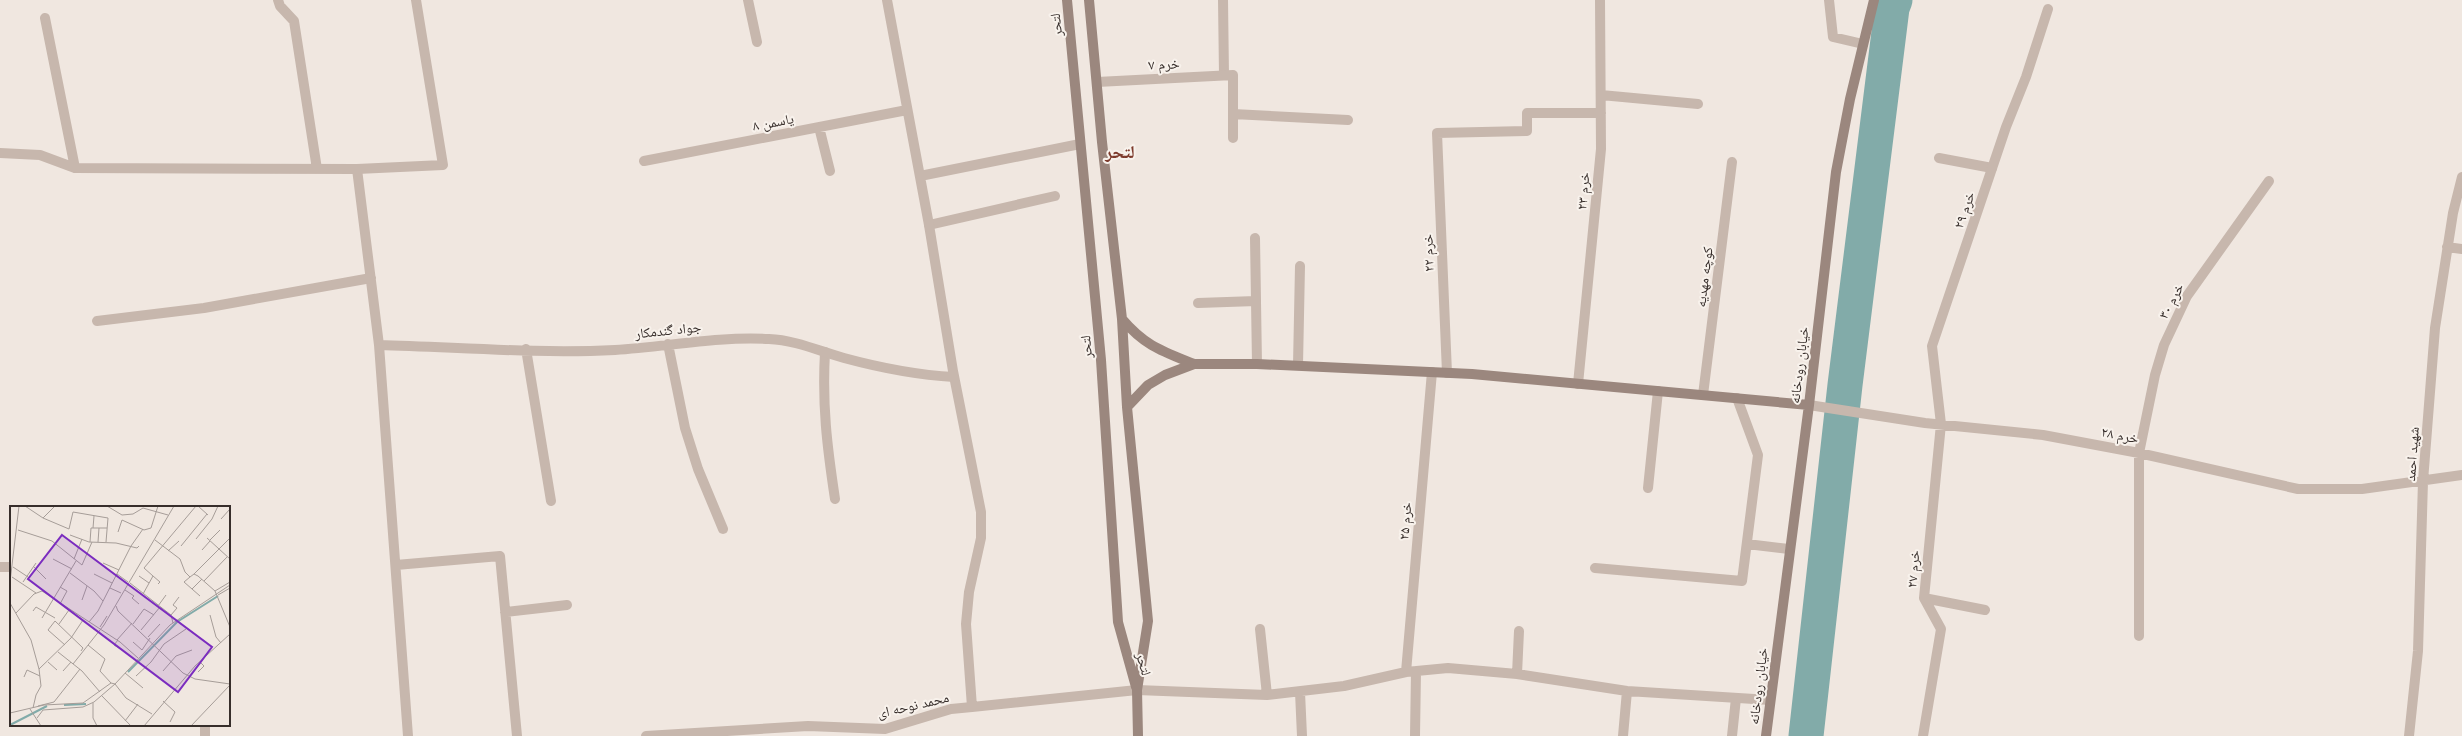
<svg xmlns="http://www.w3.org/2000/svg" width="2462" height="736" font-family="'PT Sans','Noto Naskh Arabic',sans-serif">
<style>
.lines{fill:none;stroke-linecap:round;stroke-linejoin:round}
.river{stroke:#82aba9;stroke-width:35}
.lane{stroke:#c7b7ad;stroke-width:10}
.street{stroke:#c7b7ad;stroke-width:10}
.secondary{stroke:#9b877e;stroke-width:10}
.labels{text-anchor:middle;stroke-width:4;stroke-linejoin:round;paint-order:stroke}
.street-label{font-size:14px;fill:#372e2b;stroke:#f8f2ec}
.district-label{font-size:18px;font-weight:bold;fill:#7d3a2c;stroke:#f8f2ec}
.inset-river{fill:none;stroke:#82aba9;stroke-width:2}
.inset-road{fill:none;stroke:#a69d98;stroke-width:1}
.view{fill:#7b2cbf;fill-opacity:0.15;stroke:#7b2cbf;stroke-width:2}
.inset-edge{fill:none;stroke:#372e2b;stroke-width:2}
</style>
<rect width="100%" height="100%" fill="#f0e7e0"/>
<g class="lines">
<!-- river -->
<path class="river" d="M1806 736 1845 385 1892 8 1895 0"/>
<!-- lane -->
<path class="lane" d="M748 0 757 42
M1223 0 1224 75
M1939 158 1992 168
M929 225 1055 196
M1255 238 1257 364
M1198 303 1256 301
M825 352C822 405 827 446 835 499
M1298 365 1300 266
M1732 736 1736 698"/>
<!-- street -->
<path class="street" d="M278 0 280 6 294 21 317 169
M887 0 929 225 953 371 981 512V538L969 592 966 624 972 707
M1829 0 1833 37 1863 44
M45 18 75 168
M1097 82 1233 75V114L1348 120
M1601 95 1698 104
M819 127 830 171
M1233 138V114
M0 153 40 155 75 168 357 169 443 165 416 0
M644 161 907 110
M357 169 379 345 408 736
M920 176 1080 144
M2447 247 2462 249
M97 321 204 308 371 278
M668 344 685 428 698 469 723 529
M379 345C457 347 537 354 615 350 666 347 717 336 769 339 795 340 819 351 844 358 881 368 917 375 954 377
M526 349 551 501
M1447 373 1437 133 1527 131V113H1601
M1578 384 1601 149 1600 0
M1703 395 1732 162
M1809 405 1925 423 2043 435 2139 453 2298 489H2362L2462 475
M1648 488 1658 391
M1747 544 1789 549
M396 565 500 556 517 736
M0 567H11
M1595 568 1742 581 1758 455 1737 398
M1924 598 1985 610
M505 612 567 605
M1260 629 1267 695
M2139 636V453L2155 375 2164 345 2187 296 2269 181
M1406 672 1432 372
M1517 674 1519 631
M1300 692 1302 736
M205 725V736
M646 736 808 726 885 729 951 709 972 707 1137 690 1267 695 1344 686 1406 672 1448 668 1517 674 1627 691 1770 700
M1415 736 1416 671
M1623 736 1627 691
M1923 736 1941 629 1924 598 1941 424 1932 346 2006 127 2026 77 2048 9
M2409 736 2418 651 2423 481 2435 328 2453 213 2462 177"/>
<!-- secondary -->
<path class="secondary" d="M1067 0 1101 360 1118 622 1136 687
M1089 0 1102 142 1122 319 1127 407 1148 621 1137 690 1138 736
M1122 319C1145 346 1162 351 1194 364
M1127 407 1148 385 1165 375 1194 364H1257L1472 374 1809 405
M1766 736 1809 405 1836 172 1850 99 1874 0"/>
</g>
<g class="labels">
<!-- street labels -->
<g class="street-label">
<text transform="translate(1056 25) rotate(-96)" y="5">لتحر</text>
<text transform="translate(1164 64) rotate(-3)" y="5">خرم ۷</text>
<text transform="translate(773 122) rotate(-11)" y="5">یاسمن ۸</text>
<text transform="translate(1583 191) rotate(-85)" y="5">خرم ۲۳</text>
<text transform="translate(1964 210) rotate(-71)" y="5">خرم ۲۹</text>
<text transform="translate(1428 253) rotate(-92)" y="5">خرم ۲۲</text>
<text transform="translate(1704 277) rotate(-83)" y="5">کوچه مهدیه</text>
<text transform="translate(2171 301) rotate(-62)" y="5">خرم ۳۰</text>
<text transform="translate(668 330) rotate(-6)" y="5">جواد گندمکار</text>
<text transform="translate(1086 347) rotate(-95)" y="5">لتحر</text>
<text transform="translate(1799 365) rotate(-83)" y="5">خیابان رودخانه</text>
<text transform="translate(2120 435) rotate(11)" y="5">خرم ۲۸</text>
<text transform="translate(2412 454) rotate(-86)" y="5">شهید احمد</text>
<text transform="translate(1405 521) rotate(-85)" y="5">خرم ۲۵</text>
<text transform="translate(1913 569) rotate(-85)" y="5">خرم ۲۷</text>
<text transform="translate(1144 664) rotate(74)" y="5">لتحر</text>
<text transform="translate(1758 686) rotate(-83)" y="5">خیابان رودخانه</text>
<text transform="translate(913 705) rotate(-13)" y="5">محمد نوحه ای</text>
</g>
<!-- district labels -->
<g class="district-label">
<text x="1120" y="158">لتحر</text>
</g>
</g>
<!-- overview -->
<g transform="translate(10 506)">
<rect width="220" height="220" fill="#f0e7e0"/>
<path class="inset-river" d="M118 166 167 116 208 90M54 199 76 198M0 219 37 200"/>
<path class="inset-road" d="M15 0 33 12 45 0M97 0 112 9M188 0 198 9M112 9 123 8 133 2 158 9M33 12 59 23 63 6 98 12 96 36M211 13 220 3M83 22 84 10M8 24 42 35 72 59 82 36M108 26 112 14 134 24 141 22 148 0M60 29 79 36 106 37 127 42 129 40M197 32 220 53M186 33 202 13 208 0M145 34 170 53 175 66 180 71 184 68 188 70 205 85 220 121M200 34 210 24M80 36 81 22H97M88 36 89 22M171 40 197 8M192 44 200 35M158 45 169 35M43 53 62 63M64 53 72 33M93 57 109 64M3 61 18 71M24 61 36 73M60 67 84 85 93 95M84 68 102 77M107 68 118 76M184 68 220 32M129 70 139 77M143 70 150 76 148 78M2 71 26 87M180 71 174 76 190 90M194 75 217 51M0 76 9 0M13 76 26 57M120 77 161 109 163 117M100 82 111 87M182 83 192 73M115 84 124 90 122 92 129 98M32 85 110 136 128 152M205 85 220 76M133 88 143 70 134 62 186 0M208 89 220 82M72 94 77 80M0 97 21 134 29 163 31 180 26 189 23 202M50 98 57 85 50 81M106 100 108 105 173 167 185 173 220 178M148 100 156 89M23 105 26 101 45 112M6 107 24 88 32 85M161 109 167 102 163 99 169 91M200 109 206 131 211 137M32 112 66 55M79 116 88 105 121 40 133 23M49 118 59 104M123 118 134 103 144 109M90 121 97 110M131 124 150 101M138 131 150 118M107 134 122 117M108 134 104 139 109 142M123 136 132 144 140 132M55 139 38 124 45 115 73 142 71 145M78 139 95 153 90 165 101 177M48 146 72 165 90 186M38 156 47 164M63 158 94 119 164 0M29 163 61 132 73 114M53 165 61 156M153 165 166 150 182 144M188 166 194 160 190 156M115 167 133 182M126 170 141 156 154 138 176 123M14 171 17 164 30 170M92 190 121 220M153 195 165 206 160 216M83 197V212L87 220M28 200 44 196 70 163M20 203 31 220M0 207 34 199 73 197 101 177 105 178 116 192 142 208M27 212 33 204 73 201 84 196 105 178 160 119 220 79M115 215 128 198M134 220 185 160 220 128M181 220 220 179"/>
<path class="view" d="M52 29 202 141 168 186 18 73Z"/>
<rect width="220" height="220" class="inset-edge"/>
</g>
</svg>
